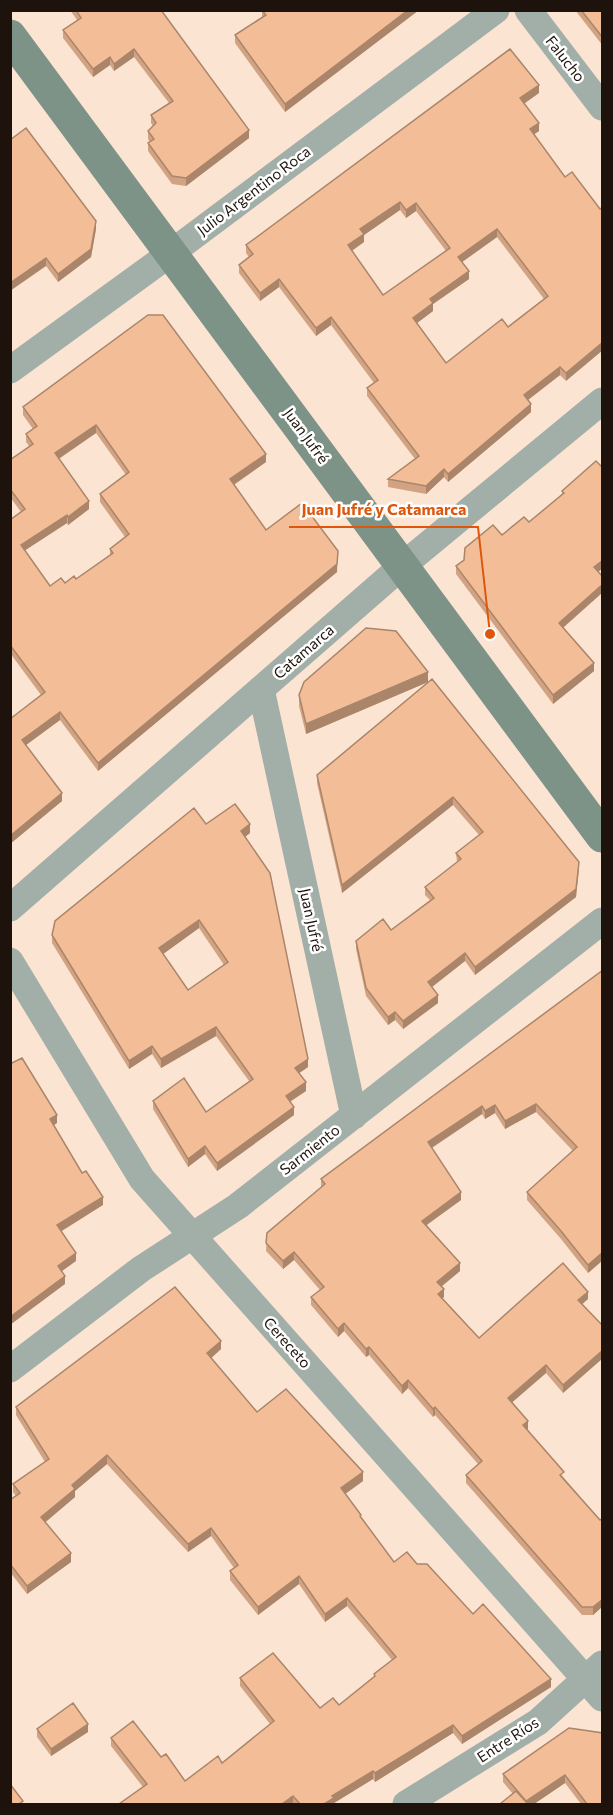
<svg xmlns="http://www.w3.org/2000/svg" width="613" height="1815" font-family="Commissioner,sans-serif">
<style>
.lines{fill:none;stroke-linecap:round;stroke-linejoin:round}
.street{stroke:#a1afa8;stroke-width:27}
.secondary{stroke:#7e9388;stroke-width:33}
.wall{fill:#d1a382;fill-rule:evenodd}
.shaded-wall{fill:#aa856a}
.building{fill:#f3be97;stroke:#aa856a;stroke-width:1.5;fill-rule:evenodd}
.labels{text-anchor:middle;stroke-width:5;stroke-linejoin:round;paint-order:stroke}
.street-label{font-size:15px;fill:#1d130c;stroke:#fff}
.leader{fill:none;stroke:#de560c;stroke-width:2}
.callout-dot{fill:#de560c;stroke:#fff;stroke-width:2}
.callout-label{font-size:16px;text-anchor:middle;font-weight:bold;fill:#de560c;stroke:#fff;stroke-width:5;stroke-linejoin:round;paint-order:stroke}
</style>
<rect width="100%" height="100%" fill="#fce4d3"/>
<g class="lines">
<!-- street -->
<path class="street" d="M528 10 602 107
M10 370 171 253 496 10
M261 689 354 1116
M10 908 402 566 602 401
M10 961 142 1179 602 1698
M10 1369 141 1269 238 1206 602 921
M406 1804 538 1722 602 1664"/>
<!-- secondary -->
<path class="secondary" d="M10 36 602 836"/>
</g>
<!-- wall -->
<path class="wall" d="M70 10H161L249 138 186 186 172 184 148 151V143L150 142 148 139V131L153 126 151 123V115L169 103 134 57 114 71 110 65 93 77 63 38V30L77 20Z
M262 10H419L285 112 235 43V35L262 17Z
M575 10H603V46Z
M539 93 524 104 539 131 534 134 565 177 572 172 566 381 560 375 528 400 531 412 448 482 444 477 426 494 388 487V479L415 459 367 396V388L374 383 331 325 316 336 279 287 260 301 239 273V265L249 257 246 253V245ZM400 210 406 218 416 211 446 251 383 295 352 251 364 242V235ZM497 237 544 299 508 327 446 363 417 323 433 311V304L469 279 462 262Z
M10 140 96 229 91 257 58 282 46 266Z
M23 407 266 462 234 485 266 530 337 572 98 771 60 720 26 745 62 801 10 844V719L41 695 10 653V520L21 512 10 497V460L29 446 26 442V434L33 429 23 415ZM96 433 126 475 100 494V502L125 537 110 549V555L76 579 65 583 50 586 25 550 67 523 68 525 89 509 59 459Z
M603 464V568L598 572 603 577V592L563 628 594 671 553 704 456 574V566L502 535 529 522 562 494V491Z
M428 682 306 734 299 706V695L428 682 579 870 576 897 475 975 465 961 432 987 438 1003 403 1029 395 1020 388 1025 366 996 356 949V941L391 930 430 900 425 895V887L457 862 456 853 479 835 453 805 342 893 317 783V775Z
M206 824 250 833 245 837 308 1067 299 1073 306 1091 290 1102 294 1115 217 1171 205 1154 188 1167 153 1109V1101L206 1112 249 1081 216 1036 161 1068 152 1054 129 1069 52 943V935ZM199 928 224 965 188 990 163 954Z
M603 970V1260L588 1273 561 1239 527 1200V1192L573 1151 536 1112 505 1129 495 1113 485 1119 482 1114 432 1148 461 1200 427 1225 460 1271 441 1287 444 1297 442 1298 479 1338 588 1299 582 1304 603 1326V1358L563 1393 546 1373 512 1402 528 1429 527 1430 564 1478 600 1520 603 1518V1606L593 1615H582L466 1483V1475L478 1464 435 1415 433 1417 408 1388 402 1394 369 1355 366 1357 344 1331 338 1337 311 1305V1297L320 1290 294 1260 283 1269 266 1251 267 1233 321 1187V1179Z
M221 1349 211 1358 257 1412 363 1481 345 1494 361 1518 394 1562 417 1564 551 1687 462 1744 453 1733 375 1782 373 1779 334 1803V1804H294L143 1787 111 1746V1738L161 1757 185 1781 222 1763 270 1724 240 1686V1678L320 1708 339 1705 374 1678V1674L392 1660 347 1606 325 1622 299 1584 258 1615 230 1580V1571L234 1568 211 1536 188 1552 107 1464 75 1491V1497L45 1522 71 1562 27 1594 10 1572V1500L16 1496 13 1492V1484L45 1462 16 1415V1407Z
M569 1728 603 1804H581L565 1783 534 1804H500L513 1794 503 1782V1774Z
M37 1729 88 1732 51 1756 37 1737Z"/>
<!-- shaded-wall -->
<path class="shaded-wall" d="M408 10H419L285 112V104Z
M134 49V57L114 71V64Z
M110 57V65L93 77V69Z
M539 85V93L520 106V98Z
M539 123V131L530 137V129Z
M249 130V138L186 186V178Z
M400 202V210L364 235V242L348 253V245L360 229Z
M416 203V211L406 218V210Z
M96 221V229L91 257 58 282V274Z
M497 229V237L458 265V257Z
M46 258V266L10 291V283Z
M469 271V279L433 304V311L413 326V318L430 299Z
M279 279V287L260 301V293Z
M331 317V325L316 336V328Z
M603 342V350L566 381V373Z
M560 367V375L524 403V395Z
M531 404V412L448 482V474Z
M96 425V433L55 461V453Z
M266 454V462L230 487V479Z
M444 469V477L426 494V486Z
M89 501V509L68 525V517Z
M67 515V523L21 553V545Z
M338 551 337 572 98 771V763Z
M603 560V568L594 575V567Z
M603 584V592L559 631V623Z
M594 663V671L553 704V695Z
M428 672V682L306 734V724Z
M60 712V720L22 748V740Z
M62 793V801L10 844V836Z
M453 797V805L342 893V885Z
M250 824V833L241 840V831Z
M579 862 576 897 475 975V967Z
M199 920V928L159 957V948Z
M465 953V961L428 990V982Z
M438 995V1003L403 1029V1021Z
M395 1012V1020L388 1025V1017Z
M216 1027V1036L161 1068V1059Z
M152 1046V1054L129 1069V1061Z
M308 1059V1067L295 1076V1068Z
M306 1082V1091L286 1104V1096Z
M536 1104V1112L505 1129V1121Z
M495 1105V1113L485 1119V1111Z
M482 1106V1114L428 1150V1142Z
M294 1107V1115L217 1171V1163Z
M57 1115V1123L50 1128V1119Z
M205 1146V1154L188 1167V1159Z
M461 1192V1200L422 1228V1221Z
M103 1197V1205L57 1234V1225Z
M294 1252V1260L283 1269V1261Z
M603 1252V1260L588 1273V1265Z
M76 1253V1261L58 1274V1266Z
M460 1263V1271L437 1290V1282Z
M65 1276V1284L10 1325V1317Z
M444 1289V1297L438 1302V1294Z
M588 1292V1299L578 1308V1300Z
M344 1323V1331L338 1337V1329Z
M221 1341V1349L207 1362V1353Z
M369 1347V1355L366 1357V1349Z
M603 1350V1358L563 1393V1385Z
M546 1365V1373L508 1406V1398Z
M408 1380V1388L402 1394V1386Z
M435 1407V1415L433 1417V1409Z
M528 1421V1429L523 1433V1425Z
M107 1455V1464L75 1491V1497L41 1526V1517L72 1485Z
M363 1472V1481L341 1497V1488Z
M211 1528V1536L188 1552V1544Z
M71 1553V1562L27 1594V1586Z
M299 1576V1584L258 1615V1607Z
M347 1598V1606L325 1622V1614Z
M603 1599V1606L593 1615V1607Z
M551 1679V1687L462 1744V1736Z
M88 1724V1732L51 1756V1749Z
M453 1725V1733L375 1782V1773Z
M373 1771V1779L334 1803V1804H324L332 1796Z
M565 1775V1783L534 1804H526V1801Z
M293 1796V1804H282Z"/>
<!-- building -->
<path class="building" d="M76 10H161L249 130 186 178 172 176 148 143 154 139 148 131 156 123 151 115 173 101 134 49 114 64 110 57 93 69 63 30 81 18Z
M262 10H408L285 104 235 35 266 15Z
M581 10H603V38Z
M510 49 539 85 520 98 539 123 530 129 565 177 572 172 600 209 603 207V342L566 373 560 367 524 395 531 404 448 474 444 469 426 486 388 479 419 456 367 388 378 380 331 317 316 328 279 279 260 293 239 265 253 254 246 245ZM400 202 406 210 416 203 450 248 383 295 348 245 364 234 360 229ZM497 229 548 296 508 327 502 319 446 363 413 318 433 303 430 299 469 271 458 257Z
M26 128 96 221 91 249 58 274 46 258 10 283V140Z
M148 315H163L266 454 230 479 266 530 302 503 338 551 337 564 98 763 60 712 22 740 62 793 10 836V719L45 692 10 645V520L25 509 10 489V460L33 444 26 434 37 426 23 407ZM96 425 129 472 100 494 129 534 110 549 113 553 76 579 74 576 65 583 61 578 50 586 21 545 67 515 68 517 89 501 55 453Z
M596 461 601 466 603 464V560L594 567 603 577V584L559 623 594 663 553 695 456 566 464 560 465 548 493 525 502 535 524 517 529 522 564 493 562 491Z
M366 628 396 631 428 672 306 724 299 695 304 682Z
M432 679 579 862 576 889 475 967 465 953 428 982 438 995 403 1021 395 1012 388 1017 366 988 356 941 383 919 391 930 434 898 425 887 461 859 456 853 483 832 453 797 342 885 317 775Z
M235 804 250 824 241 831 270 873 308 1059 295 1068 306 1082 286 1096 294 1107 217 1163 205 1146 188 1159 153 1101 184 1078 206 1112 253 1079 216 1027 161 1059 152 1046 129 1061 52 935 55 921 194 808 206 824ZM199 920 228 962 188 990 159 948Z
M603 970V1252L588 1265 561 1231 527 1192 577 1147 536 1104 505 1121 495 1105 485 1111 482 1106 428 1142 461 1192 422 1221 460 1263 437 1282 444 1289 438 1294 479 1338 563 1263 588 1292 578 1300 603 1326V1350L563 1385 546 1365 508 1398 528 1421 523 1425 564 1472 560 1475 600 1520 603 1518V1599L593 1607H582L466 1475 482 1461 435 1407 433 1409 408 1380 402 1386 369 1347 366 1349 344 1323 338 1329 311 1297 324 1287 294 1252 283 1261 266 1243 267 1233 325 1184 321 1179Z
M22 1058 57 1115 50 1119 82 1173 86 1171 103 1197 57 1225 76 1253 58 1266 65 1276 10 1317V1060L12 1063Z
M175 1287 221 1341 207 1353 257 1412 286 1389 363 1472 341 1488 361 1515 360 1516 394 1562 407 1552 417 1564H427L473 1614 483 1604 551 1679 462 1736 453 1725 375 1773 373 1771 332 1796 334 1798 324 1804H300L293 1796 282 1804H119L147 1784 111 1738 133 1721 161 1757 166 1754 185 1781 218 1756 222 1763 274 1721 240 1678 273 1653 320 1708 333 1698 339 1705 375 1676 374 1674 396 1657 347 1598 325 1614 299 1576 258 1607 230 1571 238 1565 211 1528 188 1544 107 1455 72 1485 75 1489 41 1517 71 1553 27 1586 10 1564V1500L20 1493 13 1484 49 1459 16 1407Z
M73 1703 88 1724 51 1749 37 1729Z
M569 1728 603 1733V1804H587L565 1775 526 1801 503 1774Z
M10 1784 23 1801 19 1804H10Z
M516 1791 528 1804H500Z"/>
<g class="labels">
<!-- street labels -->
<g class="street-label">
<text transform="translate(565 59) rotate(52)" y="5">Falucho</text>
<text transform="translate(254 191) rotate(-37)" y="5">Julio Argentino Roca</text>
<text transform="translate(306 436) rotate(54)" y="5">Juan Jufré</text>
<text transform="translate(304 652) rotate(-41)" y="5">Catamarca</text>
<text transform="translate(311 920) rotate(78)" y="5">Juan Jufré</text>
<text transform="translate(310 1150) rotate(-38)" y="5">Sarmiento</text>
<text transform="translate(287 1343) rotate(48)" y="5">Cereceto</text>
<text transform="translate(508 1740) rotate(-33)" y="5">Entre Ríos</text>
</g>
</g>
<!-- callouts -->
<path class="leader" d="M490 634L478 527H289"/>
<circle class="callout-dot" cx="490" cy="634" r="6"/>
<g class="callout-label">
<text x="384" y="515">Juan Jufré y Catamarca</text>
</g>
<!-- border -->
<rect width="613" height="1815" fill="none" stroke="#1d130c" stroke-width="24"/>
</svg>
